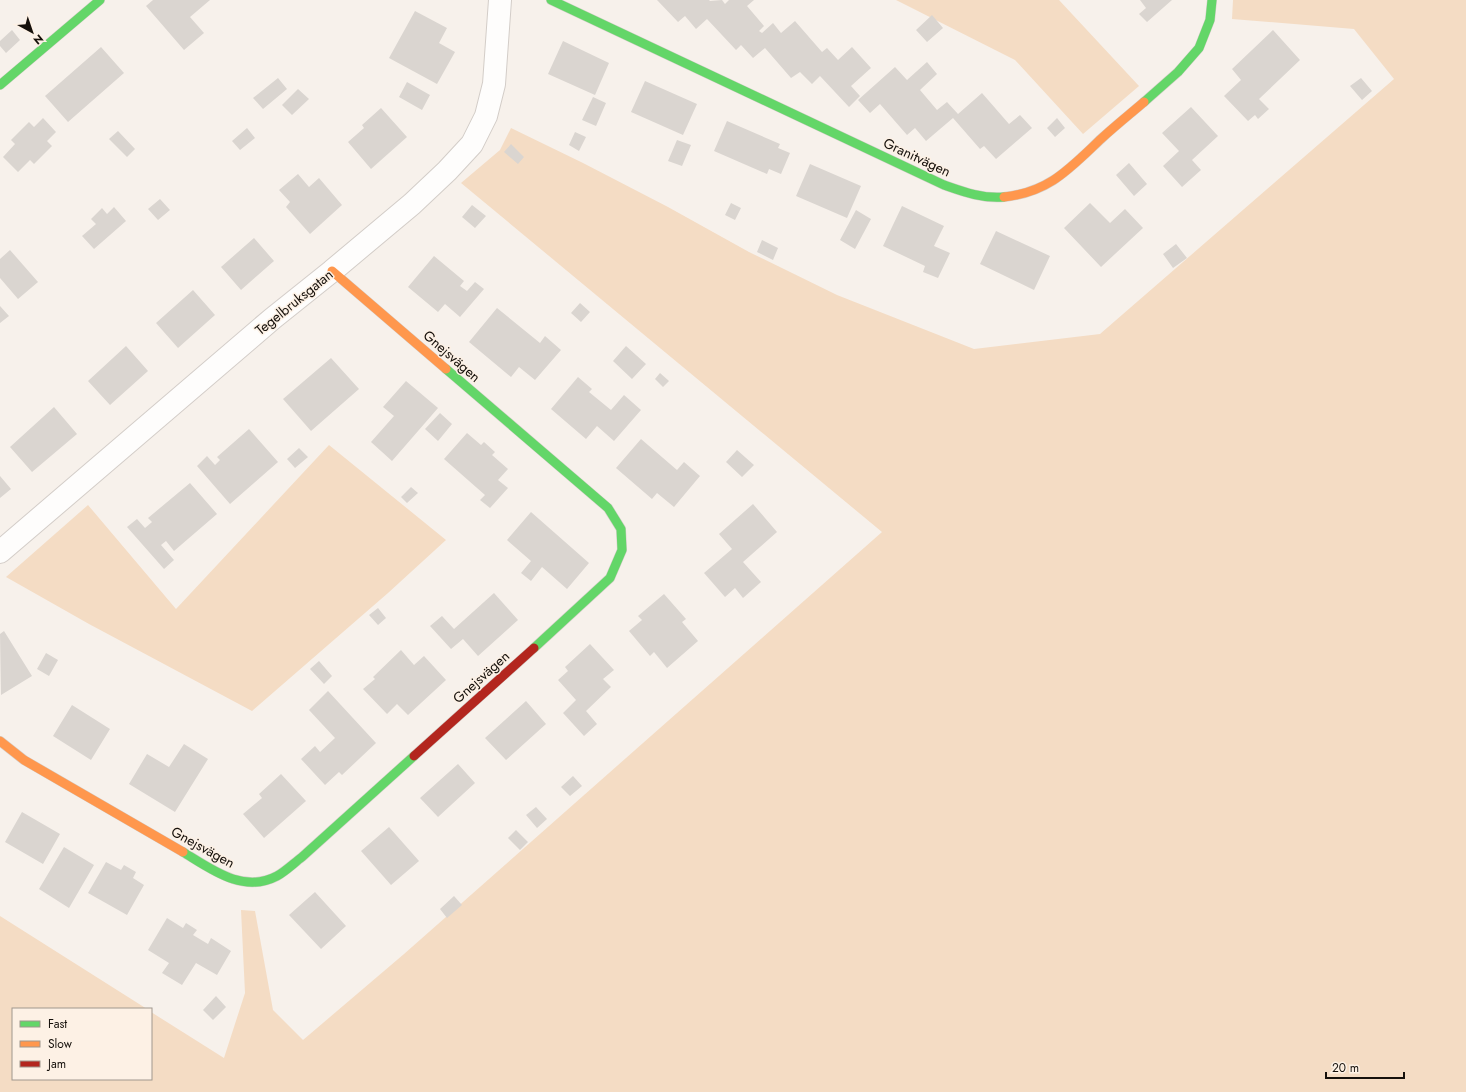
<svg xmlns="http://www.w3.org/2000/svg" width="1466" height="1092" font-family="Jost,sans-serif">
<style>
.green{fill:#f4dcc4}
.building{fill:#dad5d0}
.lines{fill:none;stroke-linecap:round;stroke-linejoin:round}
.street-casing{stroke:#d3cdc8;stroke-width:24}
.fast-casing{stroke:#d3cdc8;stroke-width:10}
.slow-casing{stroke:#d3cdc8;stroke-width:10}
.jam-casing{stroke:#d3cdc8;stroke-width:10}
.street{stroke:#fefdfc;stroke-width:22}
.fast{stroke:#63d668;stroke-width:9}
.slow{stroke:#ff974d;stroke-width:9}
.jam{stroke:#b3261e;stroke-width:9}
.labels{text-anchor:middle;stroke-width:3;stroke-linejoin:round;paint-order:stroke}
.street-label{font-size:14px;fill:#15100b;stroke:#fdf1e5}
</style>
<rect width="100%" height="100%" fill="#f7f1eb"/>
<!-- green -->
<path class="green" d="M896 0H1059L1139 86 1083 134 1015 60Z
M1233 0H1466V1092H0V916L147 1009H13V1079H151V1012L224 1058 245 993 241 910 255 911 273 1010 303 1040 404 954 882 532 461 183 500 150 511 128 583 163 668 207 749 252 837 295 974 349 1100 334 1394 79 1354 29 1232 19Z
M329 445 446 540 388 593 252 711 89 624 6 577 88 505 176 609Z"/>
<!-- building -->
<path class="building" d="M153 0H210L190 17 204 33 184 50 146 6Z
M657 0H709L710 1 722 0 725 4 729 0H754L747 6 764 26 759 31 762 33 773 23 781 33 795 21 822 52 827 48 838 60 852 47 871 68 851 86 860 96 849 107 820 76 812 84 800 72 791 78 765 48 753 58 741 45 736 50 707 19 696 29 685 16 678 22Z
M1140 0H1172L1147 22 1139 14 1146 8Z
M415 11 447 28 439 43 455 52 437 84 389 58Z
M932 15 943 28 927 42 916 30Z
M12 30 20 40 6 53 0 46V41Z
M1273 30 1300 60 1259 99 1269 109 1258 119 1255 115 1248 121 1224 96 1241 80 1232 69Z
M563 41 609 63 595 95 548 74Z
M101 47 124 73 68 122 45 96Z
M927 62 937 74 920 90 937 110 947 102 958 114 982 93 1009 124 1020 115 1032 128 996 159 984 146 980 149 953 118 926 141 915 128 907 135 880 104 870 113 858 100 895 67 907 80Z
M278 78 287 89 263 109 253 98Z
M1361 78 1372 91 1362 100 1350 86Z
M645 81 697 104 683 135 631 112Z
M407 82 430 95 422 110 399 97Z
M298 89 309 99 292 115 282 105Z
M593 97 606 103 596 126 582 120Z
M1191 107 1218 136 1192 160 1201 170 1182 187 1163 166 1179 151 1162 133Z
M381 108 407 137 371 169 348 142 364 128 362 125Z
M43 118 56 132 47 141 52 146 34 164 30 160 18 172 3 157 15 144 11 140 29 122 34 127Z
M1057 118 1065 128 1055 137 1047 128Z
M727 121 780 144 778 148 790 153 781 174 769 169 767 174 714 151Z
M247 128 255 138 240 150 232 141Z
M118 131 135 149 127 157 109 139Z
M575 132 586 137 579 151 569 145Z
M677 140 691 145 682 166 668 161Z
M511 144 524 157 518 164 504 152Z
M1129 163 1147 184 1134 196 1116 175Z
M810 164 861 186 847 218 796 196Z
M298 174 309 187 319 178 342 205 310 234 286 207 290 202 279 190Z
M160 199 170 210 158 220 148 209Z
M731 203 741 208 735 220 725 215Z
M1090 203 1110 223 1125 209 1143 228 1101 267 1064 228Z
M472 205 486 216 475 228 462 217Z
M902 206 944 226 934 246 950 253 938 278 923 272 925 266 883 246Z
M114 207 126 221 94 249 82 236 96 224 91 219 102 208 107 214Z
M856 210 871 219 855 249 840 240Z
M996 231 1050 256 1034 290 980 264Z
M254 238 274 261 241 290 221 267Z
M762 240 778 248 773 260 757 252Z
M1176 244 1187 258 1173 268 1163 254Z
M10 250 38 282 18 299 0 278V259Z
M434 256 464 281 460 286 467 291 475 282 484 289 460 317 445 304 438 312 408 287Z
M193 290 215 315 178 348 156 323Z
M580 303 590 312 581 322 571 313Z
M0 306 9 316 0 323Z
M497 308 540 343 545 336 561 350 535 380 519 367 511 377 469 342Z
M126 346 148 371 110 405 88 381Z
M626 346 646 364 632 379 613 361Z
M331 358 359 389 311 431 283 399Z
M660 373 669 381 663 387 655 379Z
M578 377 592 389 589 392 611 410 624 395 641 410 614 441 597 426 586 439 551 409Z
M406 381 438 408 392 461 371 442 394 416 383 407Z
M54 407 77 434 32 472 10 447Z
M440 413 452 424 438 441 425 429Z
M249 429 278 462 230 504 197 466 207 456 215 465 220 460 217 457Z
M467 433 481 445 484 442 495 452 492 455 508 469 498 480 508 488 490 508 480 500 485 495 444 459Z
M641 439 677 470 684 462 700 476 674 507 657 493 652 499 616 468Z
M299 448 308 457 295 468 287 459Z
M737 450 754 465 742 477 726 462Z
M0 476 11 489 0 498Z
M190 483 217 514 174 551 166 541 161 545 174 560 164 569 127 527 137 519 145 528 152 522 148 518Z
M411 487 418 493 407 503 401 497Z
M753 504 777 532 743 562 761 582 743 598 735 588 725 597 704 573 732 549 719 534Z
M531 512 589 563 567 589 542 567 531 581 521 573 531 561 507 540Z
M494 593 518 620 478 656 463 639 451 649 430 626 442 616 454 629Z
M664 594 686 619 682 622 698 641 667 668 654 652 650 656 629 631 642 620 638 616Z
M378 608 386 618 378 625 369 615Z
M4 631 32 676 1 695 0 634Z
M590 644 614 670 603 679 611 687 586 711 597 724 584 736 563 713 576 700 558 680 568 671 565 667Z
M401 650 414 665 424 656 446 680 408 715 397 704 387 714 363 689 375 679 373 677Z
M46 653 58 660 49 676 37 669Z
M319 661 332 676 324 684 310 669Z
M328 691 376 743 342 775 339 772 325 785 301 759 315 746 320 752 335 738 309 710Z
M526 701 546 724 506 760 485 738Z
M72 705 110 729 91 760 53 736Z
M184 744 208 759 175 812 129 784 147 754 169 767Z
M458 764 475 783 438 817 420 798Z
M281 774 306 801 264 838 243 814 262 798 259 794Z
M573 776 582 786 570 796 561 787Z
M536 807 547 819 537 828 526 815Z
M22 812 60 834 43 864 5 842Z
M389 827 419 861 391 885 361 851Z
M516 830 528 842 520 850 508 838Z
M64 847 94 865 69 908 39 889Z
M106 862 121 870 124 865 136 872 133 878 144 885 127 915 88 893Z
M315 892 346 926 321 949 289 915Z
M454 896 462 905 447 918 440 909Z
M167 918 183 928 186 923 197 930 193 935 208 944 211 938 231 951 217 975 196 963 182 985 162 973 169 963 148 950Z
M216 996 226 1007 213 1020 203 1010Z"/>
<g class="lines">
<!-- street casing -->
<g class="street-casing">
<path id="street" d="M0 552 272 319 332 271 412 204 447 171 472 144 486 116 494 84 500 0"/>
</g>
<!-- fast casing -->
<g class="fast-casing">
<path id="fast" d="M551 0 944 185C964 192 983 199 1004 197
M0 85 100 0
M1144 102 1178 72 1199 48 1210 20 1212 0
M446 369 608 508 621 529 622 550 610 578 534 648
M183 852C211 869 243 894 277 876 286 871 294 863 302 857L414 756"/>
</g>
<!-- slow casing -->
<g class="slow-casing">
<path id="slow" d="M1004 197C1050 192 1070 168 1102 138 1115 126 1130 114 1144 102
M332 271 446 369
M0 741 24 760 183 852"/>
</g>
<!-- jam casing -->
<g class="jam-casing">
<path id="jam" d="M414 756 534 648"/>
</g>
<!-- street -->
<use href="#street" class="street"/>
<!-- fast -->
<use href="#fast" class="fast"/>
<!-- slow -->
<use href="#slow" class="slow"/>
<!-- jam -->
<use href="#jam" class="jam"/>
</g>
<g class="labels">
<!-- street labels -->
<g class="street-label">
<text transform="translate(917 157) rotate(25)" y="5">Granitvägen</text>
<text transform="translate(294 302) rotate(-39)" y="5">Tegelbruksgatan</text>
<text transform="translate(452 356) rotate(41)" y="5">Gnejsvägen</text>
<text transform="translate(481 677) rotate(-42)" y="5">Gnejsvägen</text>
<text transform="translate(203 847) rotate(29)" y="5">Gnejsvägen</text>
</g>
</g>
<!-- legend -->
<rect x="12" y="1008" width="140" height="72" fill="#fdf1e5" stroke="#a0978e"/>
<rect x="20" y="1021" width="20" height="6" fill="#63d668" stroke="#a0978e"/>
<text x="48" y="1028" font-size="12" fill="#15100b">Fast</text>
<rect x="20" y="1041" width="20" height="6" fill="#ff974d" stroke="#a0978e"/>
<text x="48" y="1048" font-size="12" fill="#15100b">Slow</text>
<rect x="20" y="1061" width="20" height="6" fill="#b3261e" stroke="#a0978e"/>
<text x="48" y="1068" font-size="12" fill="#15100b">Jam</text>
<!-- north arrow -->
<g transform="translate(32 32) rotate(140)" stroke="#fdf1e5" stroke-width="3" paint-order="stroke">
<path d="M0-3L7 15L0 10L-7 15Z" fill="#15100b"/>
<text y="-6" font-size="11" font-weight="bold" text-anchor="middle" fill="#15100b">N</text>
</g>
<!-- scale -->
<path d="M1326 1072v6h78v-6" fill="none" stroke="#15100b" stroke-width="2"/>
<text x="1332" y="1072" font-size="12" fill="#15100b" stroke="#fdf1e5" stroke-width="3" paint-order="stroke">20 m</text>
</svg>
